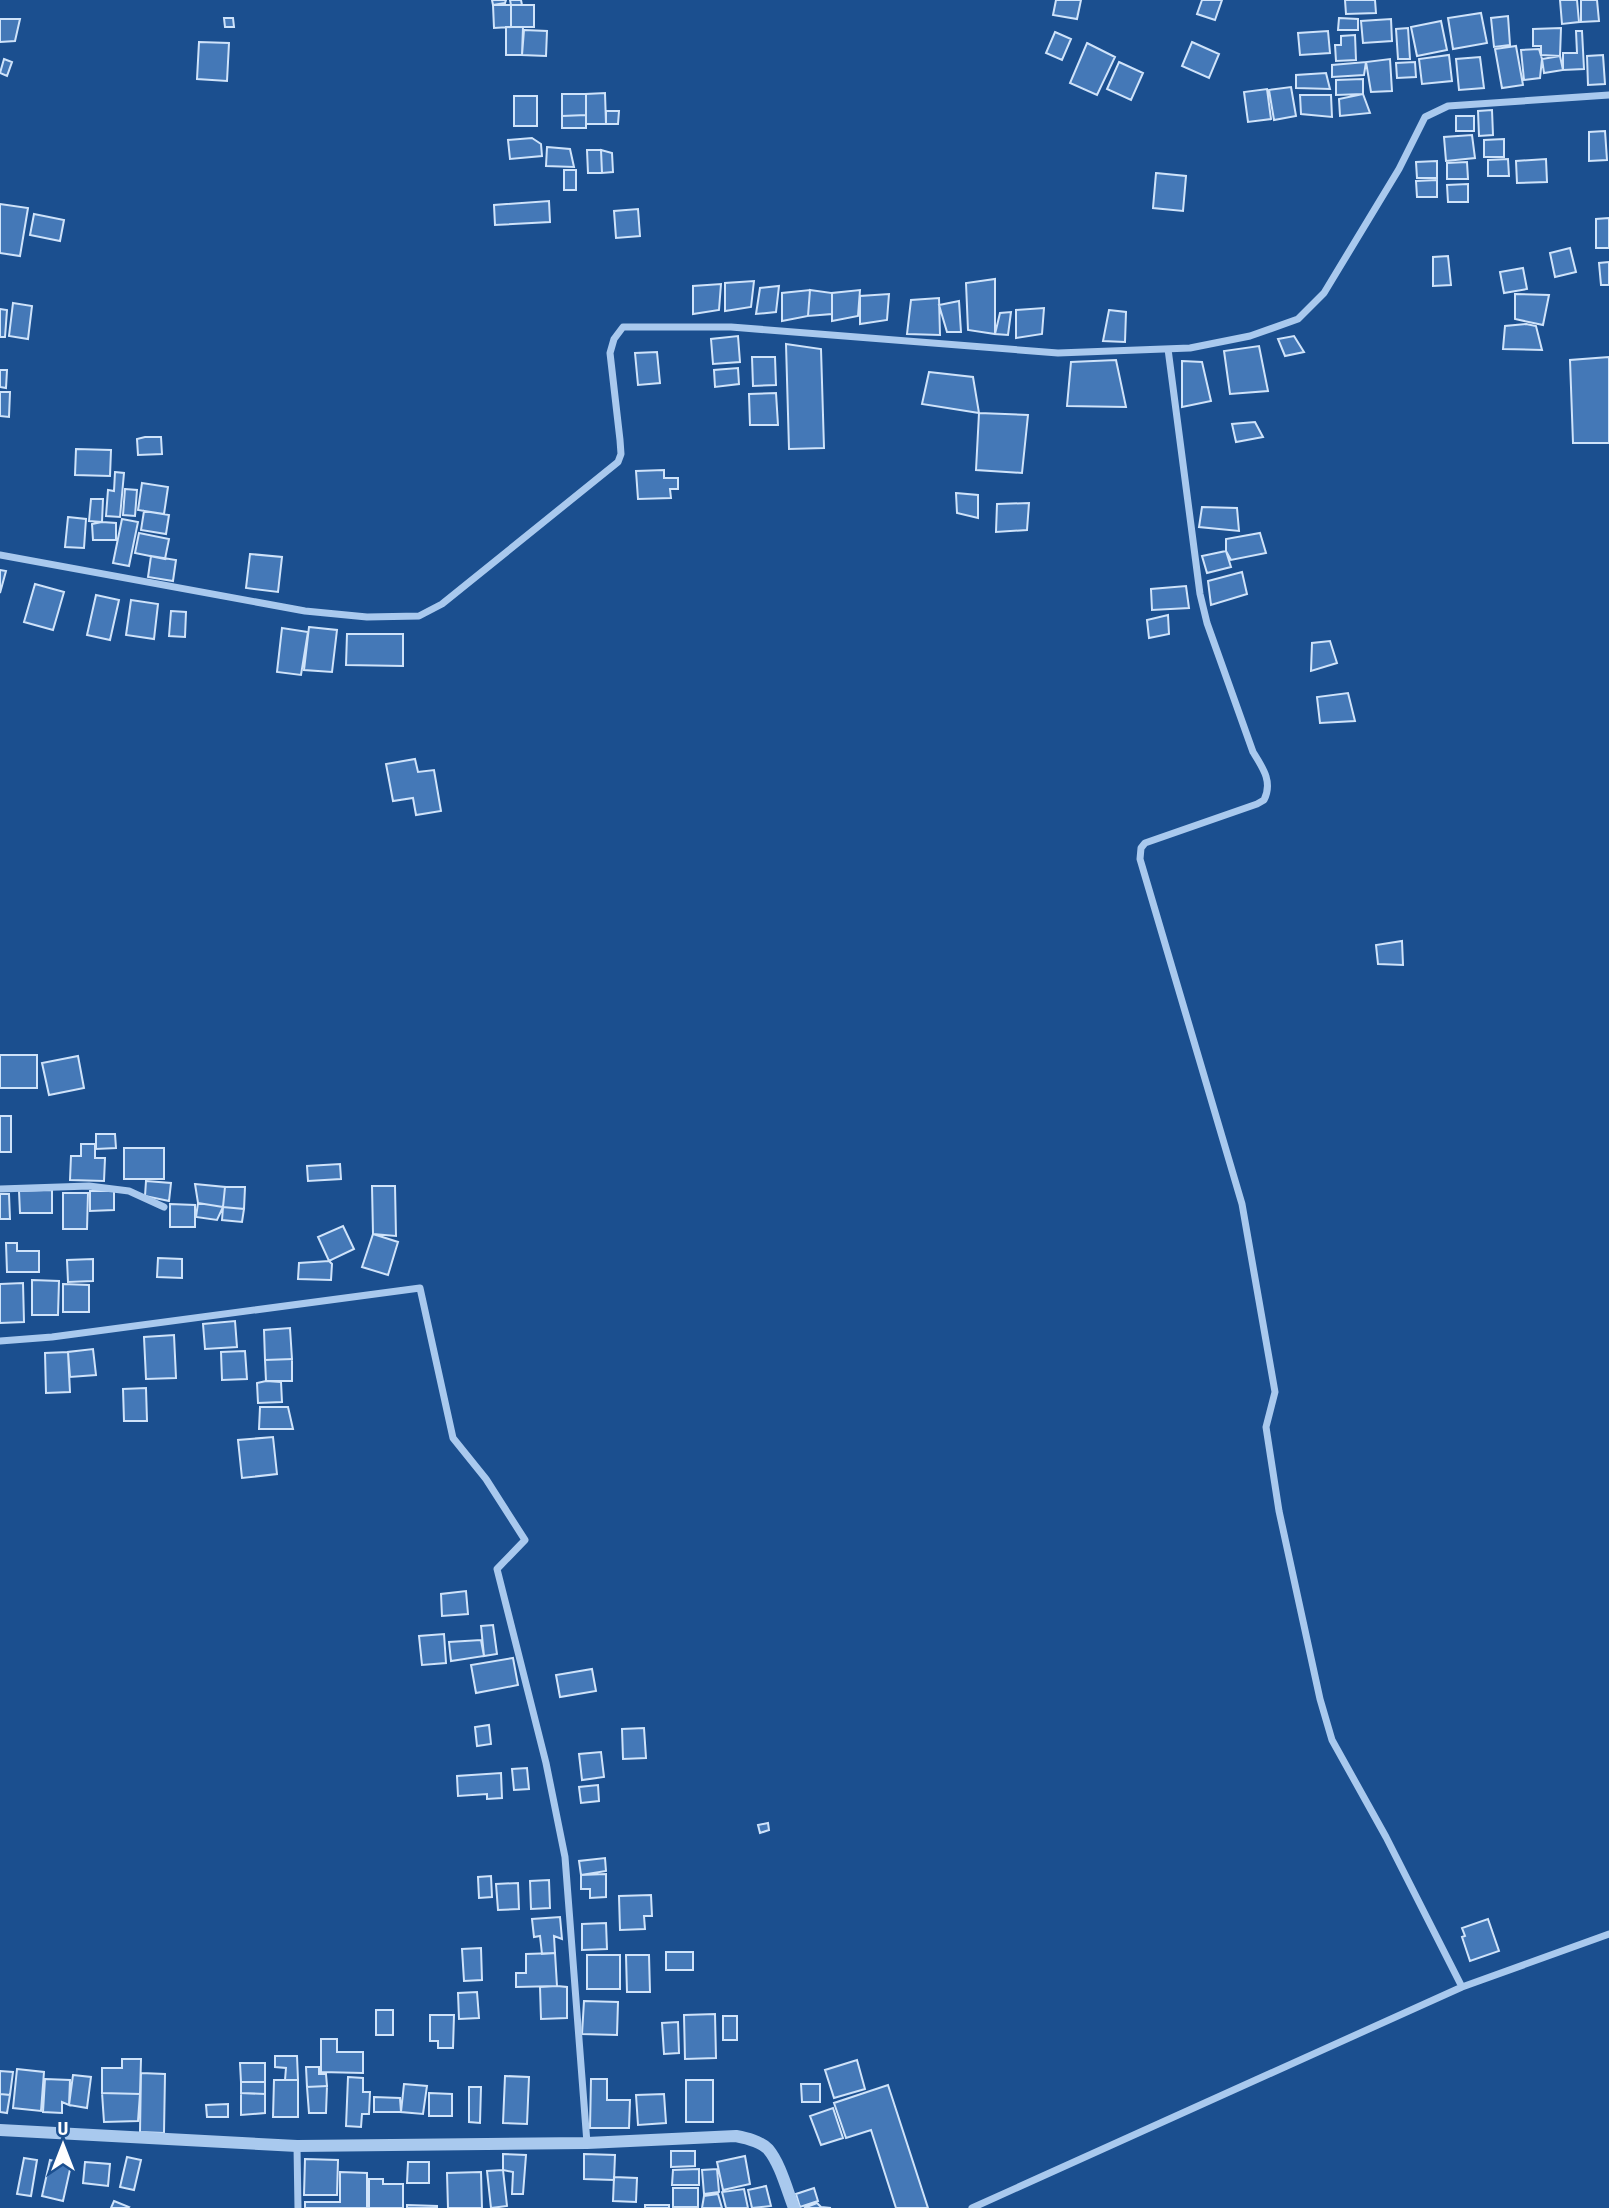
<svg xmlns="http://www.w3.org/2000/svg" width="1609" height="2208" font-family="'Roboto Condensed',sans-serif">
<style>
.building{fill:#4478b7;stroke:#cfe3fa;stroke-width:2}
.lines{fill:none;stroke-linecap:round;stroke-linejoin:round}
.minor{stroke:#a9c9ee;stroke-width:7}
.tertiary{stroke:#a9c9ee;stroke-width:12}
</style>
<rect width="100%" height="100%" fill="#1b4f8f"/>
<!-- building -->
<path class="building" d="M492 0H506L505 3 493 5Z
M510 0H521L522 5H511Z
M1056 0H1081L1077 19 1053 15Z
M1202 0H1222L1215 20 1197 14Z
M1345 0H1375L1376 13 1346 14Z
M1560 0H1577L1579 22 1562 24Z
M1581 0H1597L1599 21 1581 22Z
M493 5H511V27L494 28Z
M511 5H534V27H511Z
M1481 13 1487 43 1453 49 1448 18Z
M1508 16 1510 45 1494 47 1491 18Z
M224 18H233L234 27H225Z
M1339 18 1358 19V30H1338Z
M0 19H20L15 41 0 42Z
M1391 19 1392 41 1363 43 1361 21Z
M1441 21 1447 50 1417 56 1411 27Z
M506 27H523L522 55H506Z
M1408 28 1410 59H1398L1396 29Z
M1561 28 1560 56 1541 55V46H1533V29Z
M524 30 547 31 546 56 522 55Z
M1328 31 1330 53 1300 55 1298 33Z
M1576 31H1582L1584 69 1563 70V53H1577Z
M1055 32 1071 39 1062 60 1046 53Z
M1355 35 1356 60 1336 61 1335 45H1341V36Z
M199 42 229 43 227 81 197 79Z
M1192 42 1219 54 1209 78 1182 66Z
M1087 43 1115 57 1097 95 1070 83Z
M1516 46 1523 85 1502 88 1495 49Z
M1539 49 1542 59 1540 78 1524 80 1521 50Z
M1449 55 1452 81 1422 84 1419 59Z
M1603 55 1605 84 1588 85 1587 56Z
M1560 56 1563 70 1544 73 1542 59Z
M1480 57 1484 88 1459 90 1456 59Z
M4 59 12 62 7 76 0 73Z
M1390 59 1392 91 1371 92 1366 62Z
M1119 62 1143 73 1131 100 1107 89Z
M1366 62 1364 75 1332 77V65Z
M1415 62 1416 77 1397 78 1396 63Z
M1326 73 1330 89 1296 88V75Z
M1363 79V94L1336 95V80Z
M1291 87 1296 116 1274 120 1269 90Z
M1267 89 1271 119 1248 122 1244 92Z
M605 93 606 124H586V94Z
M562 94H586V115L562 116Z
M1363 94 1370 113 1340 116 1339 99Z
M1300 95H1331L1332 117 1301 114Z
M514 96H537V126H514Z
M1492 110 1493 135 1479 136 1478 111Z
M606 111H619L618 124H606Z
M586 115V128H562V116Z
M1456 116H1474V131H1456Z
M1605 131 1607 160 1589 161V132Z
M1472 135 1475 158 1446 161 1444 137Z
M532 138 541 144 542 156 510 159 508 140Z
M1504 139V157H1484V140Z
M547 147 570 149 574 167 546 166Z
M587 150H601L602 173H588Z
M601 150 612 153 613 172 602 173Z
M1508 159 1509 176H1488V160Z
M1546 159 1547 182 1517 183 1516 161Z
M1437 161V178H1417L1416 162Z
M1467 162 1468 179H1447V163Z
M564 170H576V190H564Z
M1156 173 1186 176 1183 211 1153 208Z
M1437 180V197H1417L1416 181Z
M1468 184V202H1448L1447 185Z
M549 201 550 222 495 225 494 205Z
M0 204 28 208 20 256 0 253Z
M638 209 640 236 616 238 614 211Z
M34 214 64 220 60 241 30 235Z
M1609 218V248H1596V219Z
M1570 248 1576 272 1555 277 1550 253Z
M1448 256 1451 285 1433 286V257Z
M1609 262V285H1601L1599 263Z
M1523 268 1527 289 1504 293 1500 272Z
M995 279V334L968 330 966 283Z
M754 281 751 307 725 311V283Z
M721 284 719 310 693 314V286Z
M779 286 776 312 756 314 760 288Z
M810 290 808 316 782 321V293Z
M810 290 832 293V314L808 316Z
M860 290 858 316 832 321V293Z
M889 294 887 320 860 324V296Z
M1515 294 1549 295 1543 325 1515 319Z
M939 298 940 335 907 334 911 300Z
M959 301 961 332H947L939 305Z
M13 303 32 306 28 339 9 336Z
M1044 308 1042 334 1016 338V310Z
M0 309 7 310 5 337H0Z
M1109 310 1126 312 1125 342 1103 341Z
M1011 312 1008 335 995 334 1000 313Z
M1526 324 1536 326 1542 350 1503 349 1505 326Z
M738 336 740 362 713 364 711 339Z
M1294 336 1304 352 1285 356 1278 339Z
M786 344 821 349 824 448 789 449Z
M1259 346 1268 391 1230 394 1224 351Z
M657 352 660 383 638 385 635 353Z
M752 357H775L776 385 753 386Z
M1609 357V443H1573L1570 360Z
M1116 360 1126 407 1067 406 1071 362Z
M1182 361 1202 362 1211 401 1182 407Z
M738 368 739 384 715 387 714 370Z
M0 370H7L6 388 0 387Z
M929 372 973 377 979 413 922 404Z
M0 392H10L9 417 0 416Z
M776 393 778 425H750L749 394Z
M979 413 1028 415 1022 473 976 470Z
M1255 422 1263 437 1236 442 1232 424Z
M145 437H161L162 454 138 455 137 439Z
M76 449 111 450 110 476 75 475Z
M664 470V478H678V489H670L671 498 638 499 636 471Z
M115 472 124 473 120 517 106 516 108 490 114 491Z
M142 483 168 487 164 514 138 510Z
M125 489 137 490 135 516 123 515Z
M956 493 978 495V518L957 513Z
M91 499H103L102 522 89 521Z
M1029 503 1027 530 996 532 997 504Z
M1202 507 1237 508 1239 531 1199 527Z
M144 511 169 515 166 534 141 530Z
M68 517 86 519 84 548 65 547Z
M122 519 138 522 129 566 113 563Z
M102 522 116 523V540H93L92 524Z
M139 533 169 539 165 559 135 553Z
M1260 533 1266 553 1231 560 1226 551V539Z
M1226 551 1231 567 1207 573 1202 556Z
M250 554 282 557 278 592 246 588Z
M151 556 176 560 173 581 148 577Z
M0 570 6 571 0 593Z
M1242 572 1247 594 1211 605 1208 581Z
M35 584 64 592 53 630 24 622Z
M1186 586 1189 608 1152 610 1151 589Z
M96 595 119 600 110 640 87 635Z
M131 600 158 604 154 639 126 635Z
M171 611 186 612 185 637 169 636Z
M1168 615 1169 634 1149 638 1147 620Z
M309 627 337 630 332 672 304 670Z
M282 628 308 632 301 675 277 672Z
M347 634H403V666L346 665Z
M1330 641 1337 663 1311 671 1312 643Z
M1348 693 1355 721 1320 723 1317 697Z
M415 759 418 772 434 770 441 811 416 815 413 798 393 801 386 764Z
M1402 941 1403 965 1378 964 1376 945Z
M0 1055H37V1088H0Z
M78 1056 84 1088 49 1095 42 1063Z
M0 1116H11V1152H0Z
M96 1134H115L116 1148 96 1149Z
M81 1144H95V1158H105L104 1181 70 1180 71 1156H81Z
M124 1148H164V1179H124Z
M340 1164 341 1179 308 1181 307 1166Z
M146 1181 171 1183 169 1201 145 1196Z
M195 1184 225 1187 223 1207 198 1203Z
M372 1186H395L396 1236 373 1234Z
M225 1187H245L244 1209 223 1207Z
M52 1190V1213H20L19 1191Z
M90 1191H114V1210L90 1211Z
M63 1193H88L87 1229H63Z
M0 1194H9L10 1219H0Z
M198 1203 223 1207 217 1220 196 1217Z
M170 1204 195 1205V1227H170Z
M223 1207 244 1209 242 1222 222 1220Z
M343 1226 354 1249 329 1261 318 1237Z
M373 1234 398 1242 388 1275 362 1267Z
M6 1243H17V1251H39V1272H7Z
M158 1258 182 1259V1278L157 1277Z
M93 1259V1281L68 1282 67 1260Z
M329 1261 332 1264 331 1280 298 1279 299 1263Z
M32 1280 59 1281 58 1315H32Z
M23 1283 24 1322 0 1323V1284Z
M63 1284 89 1285V1312H63Z
M235 1321 237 1347 205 1349 203 1324Z
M290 1328 292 1359 265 1360 264 1330Z
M174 1335 176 1378 146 1379 144 1337Z
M93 1349 96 1375 70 1377 68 1352Z
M245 1351 247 1379 222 1380 221 1352Z
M68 1352 70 1392 46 1393 45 1353Z
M292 1359V1381H266L265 1360Z
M266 1381 281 1382 282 1402 258 1403 257 1383Z
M146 1388 147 1421H124L123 1389Z
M260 1407H288L293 1429H259Z
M273 1437 277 1474 242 1478 238 1440Z
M466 1591 468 1614 442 1616 441 1594Z
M493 1625 497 1654 484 1656 481 1626Z
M444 1634 446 1663 422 1665 419 1636Z
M481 1640 484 1656 451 1661 449 1642Z
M513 1658 518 1685 476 1693 471 1665Z
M592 1669 596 1691 560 1697 556 1675Z
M489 1725 491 1744 477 1746 475 1727Z
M644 1728 646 1758 623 1759 622 1729Z
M601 1752 604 1777 582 1780 579 1754Z
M527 1768 529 1789 514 1790 512 1769Z
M501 1773 502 1798 487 1799V1794L458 1796 457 1776Z
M598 1785 599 1801 581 1803 579 1787Z
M768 1823 769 1830 760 1833 758 1825Z
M605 1858 606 1871 581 1875 579 1861Z
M606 1874V1897L590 1898V1889H581V1875Z
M491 1876 492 1897 479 1898 478 1877Z
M549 1880 550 1908 531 1909 530 1881Z
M518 1883 519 1909 498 1910 496 1884Z
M651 1895 652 1916H644L645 1929 620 1930 619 1896Z
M560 1917 562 1939 554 1936 555 1953 542 1954 540 1936 534 1937 532 1919Z
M1488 1919 1499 1951 1470 1961 1462 1937 1465 1936 1462 1928Z
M606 1923 607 1949 582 1950V1924Z
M481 1948 482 1980 464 1981 462 1949Z
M666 1952H693V1970H666Z
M555 1953 557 1986 516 1987V1973H526V1954Z
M587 1955H620V1989H587Z
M626 1955H649L650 1992H627Z
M557 1986 567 1987V2018L541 2019 540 1987Z
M477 1992 479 2018 459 2019 458 1993Z
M584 2001 618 2002 617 2035 582 2034Z
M376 2010H393V2035H376Z
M715 2014 716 2058 685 2059 684 2015Z
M430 2015H454L453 2048H438V2041H430Z
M723 2016H737V2040H723Z
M678 2022 679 2053 664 2054 662 2023Z
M321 2039H337V2052H363V2073L321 2072Z
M275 2056H297L298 2080H285L286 2068 275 2067Z
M122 2059H141L140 2094 102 2093V2068H122Z
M857 2060 865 2089 834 2098 825 2070Z
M240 2063H265V2082H241Z
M306 2067H319V2074H326L327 2086 307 2087Z
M17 2069 44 2072 41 2111 13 2108Z
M0 2071 13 2072 10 2095 0 2094Z
M141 2073 165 2074 164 2133 140 2132Z
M73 2075 91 2077 87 2108 69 2105Z
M505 2076 529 2077 527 2124 503 2123Z
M348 2077 363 2078V2092H370L369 2114H362L361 2127 346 2126Z
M45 2079 70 2080 69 2105 62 2102V2113L43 2112Z
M591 2079H607V2100H630L629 2128H590Z
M274 2080H298V2117H273Z
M686 2080H713V2122H686Z
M241 2082H265V2094L241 2093Z
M404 2084 427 2086 423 2114 401 2112Z
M801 2084H820V2102H802Z
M888 2085 928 2208H896L871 2130 846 2138 834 2103Z
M327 2086 326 2113H309L307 2087Z
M469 2087H481L480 2123 469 2122Z
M102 2093 140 2094 138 2121 104 2122Z
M241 2093 265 2094V2113L241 2115Z
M429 2093 452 2094V2116H429Z
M0 2094 10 2095 7 2113 0 2112Z
M664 2094 666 2123 638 2125 636 2095Z
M374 2097 400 2098 401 2112H374Z
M228 2104V2117H207L206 2105Z
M833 2108 843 2138 821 2145 810 2116Z
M671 2151H695V2166L671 2167Z
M503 2154 526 2155 523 2194H512L513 2172 503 2170Z
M584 2154 615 2155 614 2180 584 2179Z
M745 2156 750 2184 723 2190 717 2162Z
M127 2157 141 2160 134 2190 120 2187Z
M24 2158 37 2160 31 2196 17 2194Z
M305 2159 338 2160 337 2195H304Z
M50 2160 71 2165 63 2201 42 2196Z
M85 2162 110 2164 108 2186 83 2183Z
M408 2162H429V2183H407Z
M699 2169V2185H672L673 2170Z
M717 2169 719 2192 704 2194 702 2170Z
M503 2170 507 2206 491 2208 487 2171Z
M340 2172 367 2173V2208H305V2202H340Z
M481 2172 482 2208H448L447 2173Z
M614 2177 637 2178 636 2202 613 2201Z
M369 2179H383V2184H403V2208H369Z
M766 2186 771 2206 752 2208 748 2190Z
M673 2188H698V2207H673Z
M814 2188 818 2201 800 2207 796 2194Z
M744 2189 748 2208H726L722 2192Z
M718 2194 722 2208H702L704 2196Z
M114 2201 129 2207 128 2208H111Z
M817 2203 821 2207 831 2208H804Z
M407 2205 437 2206V2208H407Z
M645 2205H669V2208H645Z"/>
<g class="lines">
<!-- minor -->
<path class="minor" d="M1168 349 1200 594 1207 623 1253 752C1263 768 1273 782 1264 800L1257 804 1145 843 1141 848 1140 859 1242 1204 1275 1392 1266 1427 1279 1511 1320 1699 1332 1740 1386 1837 1462 1987
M0 555 305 611 367 617 419 616 442 604 618 462 621 454 620 440 610 353 614 339 623 327H731L1058 353 1190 348 1250 336 1298 319 1324 293 1399 169 1425 117 1448 106 1609 95
M0 1189 89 1186 129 1191 164 1207
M0 1341 52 1337 420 1288 453 1438 486 1479 525 1540 497 1569 546 1763 565 1857 587 2143
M297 2146 298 2208
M972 2208 1462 1987 1609 1934"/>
<!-- tertiary -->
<path class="tertiary" d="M0 2130 297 2146 587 2143 736 2136C746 2138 760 2141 768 2149 780 2163 787 2190 794 2208"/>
</g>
<!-- north arrow -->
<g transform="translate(63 2145)" stroke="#1b4f8f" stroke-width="5" paint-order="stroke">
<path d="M0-5L12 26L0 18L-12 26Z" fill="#ffffff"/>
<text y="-10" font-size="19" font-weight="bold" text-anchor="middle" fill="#ffffff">U</text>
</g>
</svg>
